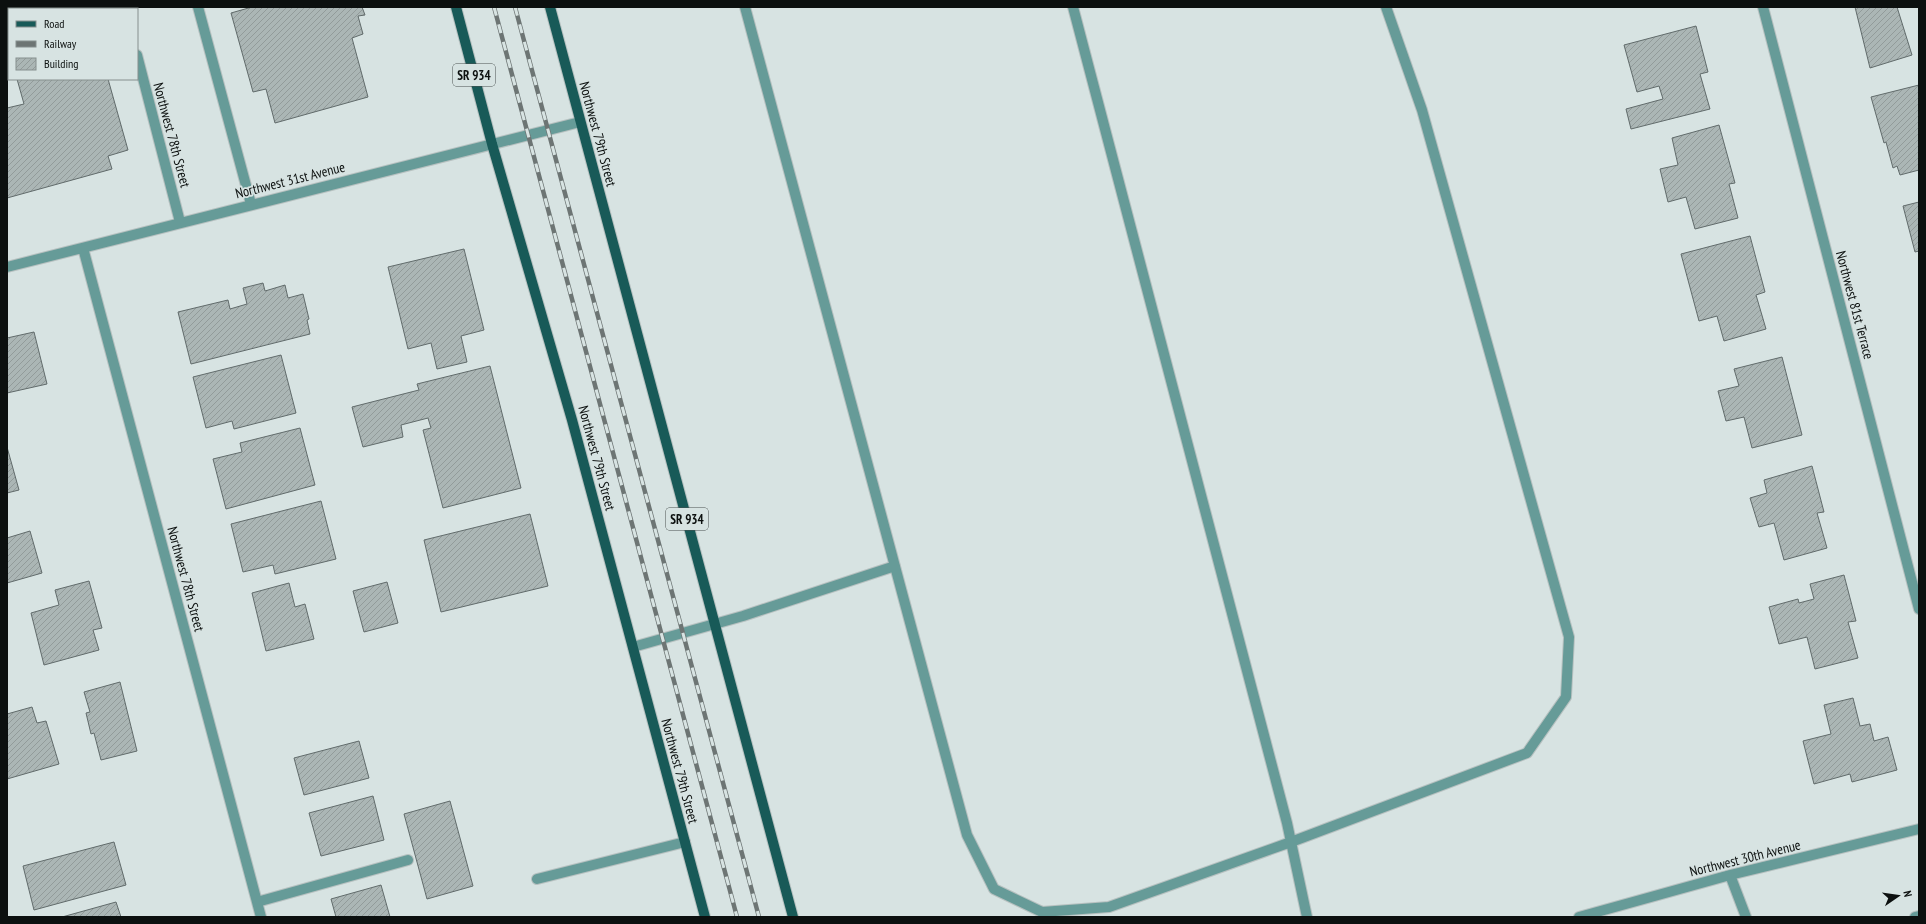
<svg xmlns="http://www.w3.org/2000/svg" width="1926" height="924" font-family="'PT Sans Narrow',sans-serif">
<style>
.building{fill:url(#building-hatch);stroke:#616b6b}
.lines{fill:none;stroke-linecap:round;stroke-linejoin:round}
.minor-casing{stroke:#b7c1c0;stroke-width:12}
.major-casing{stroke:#b7c1c0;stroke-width:12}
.minor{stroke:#669b98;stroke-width:10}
.major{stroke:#185a58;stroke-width:10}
.rail-casing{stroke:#6d7574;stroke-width:4.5}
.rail{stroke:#d7e3e2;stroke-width:3;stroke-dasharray:9;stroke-linecap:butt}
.labels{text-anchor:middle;stroke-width:3.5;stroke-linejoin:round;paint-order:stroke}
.shield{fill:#d7e3e2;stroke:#494f4e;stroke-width:1}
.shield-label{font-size:13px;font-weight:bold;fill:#0c100f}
.street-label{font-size:14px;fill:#0c100f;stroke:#d7e3e2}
</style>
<defs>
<pattern id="building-hatch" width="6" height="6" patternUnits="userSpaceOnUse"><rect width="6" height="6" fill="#abb6b5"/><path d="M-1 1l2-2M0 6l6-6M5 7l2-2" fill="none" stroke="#929b9a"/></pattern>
</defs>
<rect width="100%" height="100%" fill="#d7e3e2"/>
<!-- building -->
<path class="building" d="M7 7H88L89 9H9V49L7 42Z
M252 7H362L365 15 358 16 363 34 352 38 368 97 275 123 266 89 253 92 231 13Z
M1855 7H1897L1912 55 1870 68Z
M1696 26 1708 72 1700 74 1710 109 1631 129 1626 109 1663 99 1659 86 1637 92 1624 45Z
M17 79H108L128 150 108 156 112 169 7 198V108L24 104Z
M1919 85V170L1900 175 1897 166 1893 168 1886 142 1884 143 1871 97Z
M1719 125 1735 183 1729 184 1738 218 1695 229 1686 197 1668 202 1660 169 1678 165 1672 138Z
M1919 202V251L1915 252 1903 206Z
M1750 236 1765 292 1756 295 1766 329 1724 341 1717 316 1699 321 1681 254Z
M464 249 484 330 461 336 467 362 437 369 431 343 408 349 388 267Z
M263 283 265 291 285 285 288 298 303 294 309 319 307 320 310 334 191 364 178 312 228 300 230 309 247 304 243 288Z
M34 332 47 384 7 393V338Z
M281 355 296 413 234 429 232 421 206 428 193 377Z
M1782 357 1802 435 1752 448 1744 417 1726 421 1718 391 1739 386 1734 369Z
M490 366 521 488 443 508 423 430 431 428 428 418 401 425 403 437 363 447 352 407 419 390 417 384Z
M300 428 315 485 226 509 213 459 242 452 240 443Z
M7 447 19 490 7 493Z
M1812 466 1824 512 1817 513 1827 548 1784 560 1774 523 1759 527 1750 498 1767 493 1764 480Z
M321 501 336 559 275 574 273 565 243 572 231 524Z
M530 514 548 586 441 612 424 540Z
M30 531 42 573 7 583V538Z
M1844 575 1856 621 1848 622 1858 658 1815 669 1807 637 1779 644 1769 607 1798 599 1799 603 1814 599 1810 584Z
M89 581 102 628 93 630 99 650 44 665 31 613 59 605 55 590Z
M387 582 398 623 364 632 353 591Z
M289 583 295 607 305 604 314 639 266 651 252 593Z
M120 682 137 751 101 760 94 733 91 734 86 713 90 712 84 692Z
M1853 698 1860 726 1870 724 1874 741 1888 737 1897 770 1852 782 1850 774 1814 784 1803 741 1831 734 1824 705Z
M32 707 37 723 46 721 59 764 7 779V714Z
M359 741 369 778 304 795 294 758Z
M373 796 384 840 321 856 309 813Z
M450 801 473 886 427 899 404 814Z
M114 842 126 885 34 910 23 866Z
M381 885 390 917H336L331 899Z
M116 902 121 917H62Z"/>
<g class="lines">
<!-- minor casing -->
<g class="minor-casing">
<path id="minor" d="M125 7V9
M198 7 251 204
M745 7 967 835 994 889 1042 912 1109 907 1291 842 1527 753 1566 697 1569 637 1422 110 1386 7
M1073 7 1287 823 1307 917
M1763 7 1919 609
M137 55 180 222
M83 248 261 917
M7 267 580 122
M633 647 743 616 895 566
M1730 875 1746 917
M537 879 685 842
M257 902 408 860
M1579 917 1730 875 1919 829
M1915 917 1919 916"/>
</g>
<!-- major casing -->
<g class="major-casing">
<path id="major" d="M456 7 492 144 572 420 705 917
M550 7 793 917"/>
</g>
<!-- minor -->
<use href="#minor" class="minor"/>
<!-- major -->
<use href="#major" class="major"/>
<!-- rail casing -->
<g class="rail-casing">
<path id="rail" d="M494 7 737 917
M515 7 759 917"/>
</g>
<!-- rail -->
<use href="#rail" class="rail"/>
</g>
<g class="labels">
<!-- shield labels -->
<g class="shield">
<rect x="453" y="64" width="42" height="22" rx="3"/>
<rect x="666" y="508" width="42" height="22" rx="3"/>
</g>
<g class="shield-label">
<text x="474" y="80">SR 934</text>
<text x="687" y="524">SR 934</text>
</g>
<!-- street labels -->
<g class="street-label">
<text transform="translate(598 134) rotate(75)" y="5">Northwest 79th Street</text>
<text transform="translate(172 135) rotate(75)" y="5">Northwest 78th Street</text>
<text transform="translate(290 180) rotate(-14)" y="5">Northwest 31st Avenue</text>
<text transform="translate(1855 305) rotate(75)" y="5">Northwest 81st Terrace</text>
<text transform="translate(597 458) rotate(75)" y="5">Northwest 79th Street</text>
<text transform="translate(186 579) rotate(75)" y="5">Northwest 78th Street</text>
<text transform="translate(680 771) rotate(75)" y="5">Northwest 79th Street</text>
<text transform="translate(1745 858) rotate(-14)" y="5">Northwest 30th Avenue</text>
</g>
</g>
<!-- border -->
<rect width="1926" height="924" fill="none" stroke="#0c100f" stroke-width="16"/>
<!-- legend -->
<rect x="8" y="8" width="130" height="72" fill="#d7e3e2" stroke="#868f8e"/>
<rect x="16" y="21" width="20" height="6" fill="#185a58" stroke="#868f8e"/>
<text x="44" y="28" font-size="12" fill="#0c100f">Road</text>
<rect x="16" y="41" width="20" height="6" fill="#6d7574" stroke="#868f8e"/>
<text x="44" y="48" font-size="12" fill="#0c100f">Railway</text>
<rect x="16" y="58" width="20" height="12" fill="url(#building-hatch)" stroke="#868f8e"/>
<text x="44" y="68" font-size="12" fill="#0c100f">Building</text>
<!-- north arrow -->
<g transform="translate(1898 896) rotate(77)" stroke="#d7e3e2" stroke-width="3" paint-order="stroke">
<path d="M0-3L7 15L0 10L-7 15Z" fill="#0c100f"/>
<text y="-6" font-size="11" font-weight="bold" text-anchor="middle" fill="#0c100f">N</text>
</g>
</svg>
